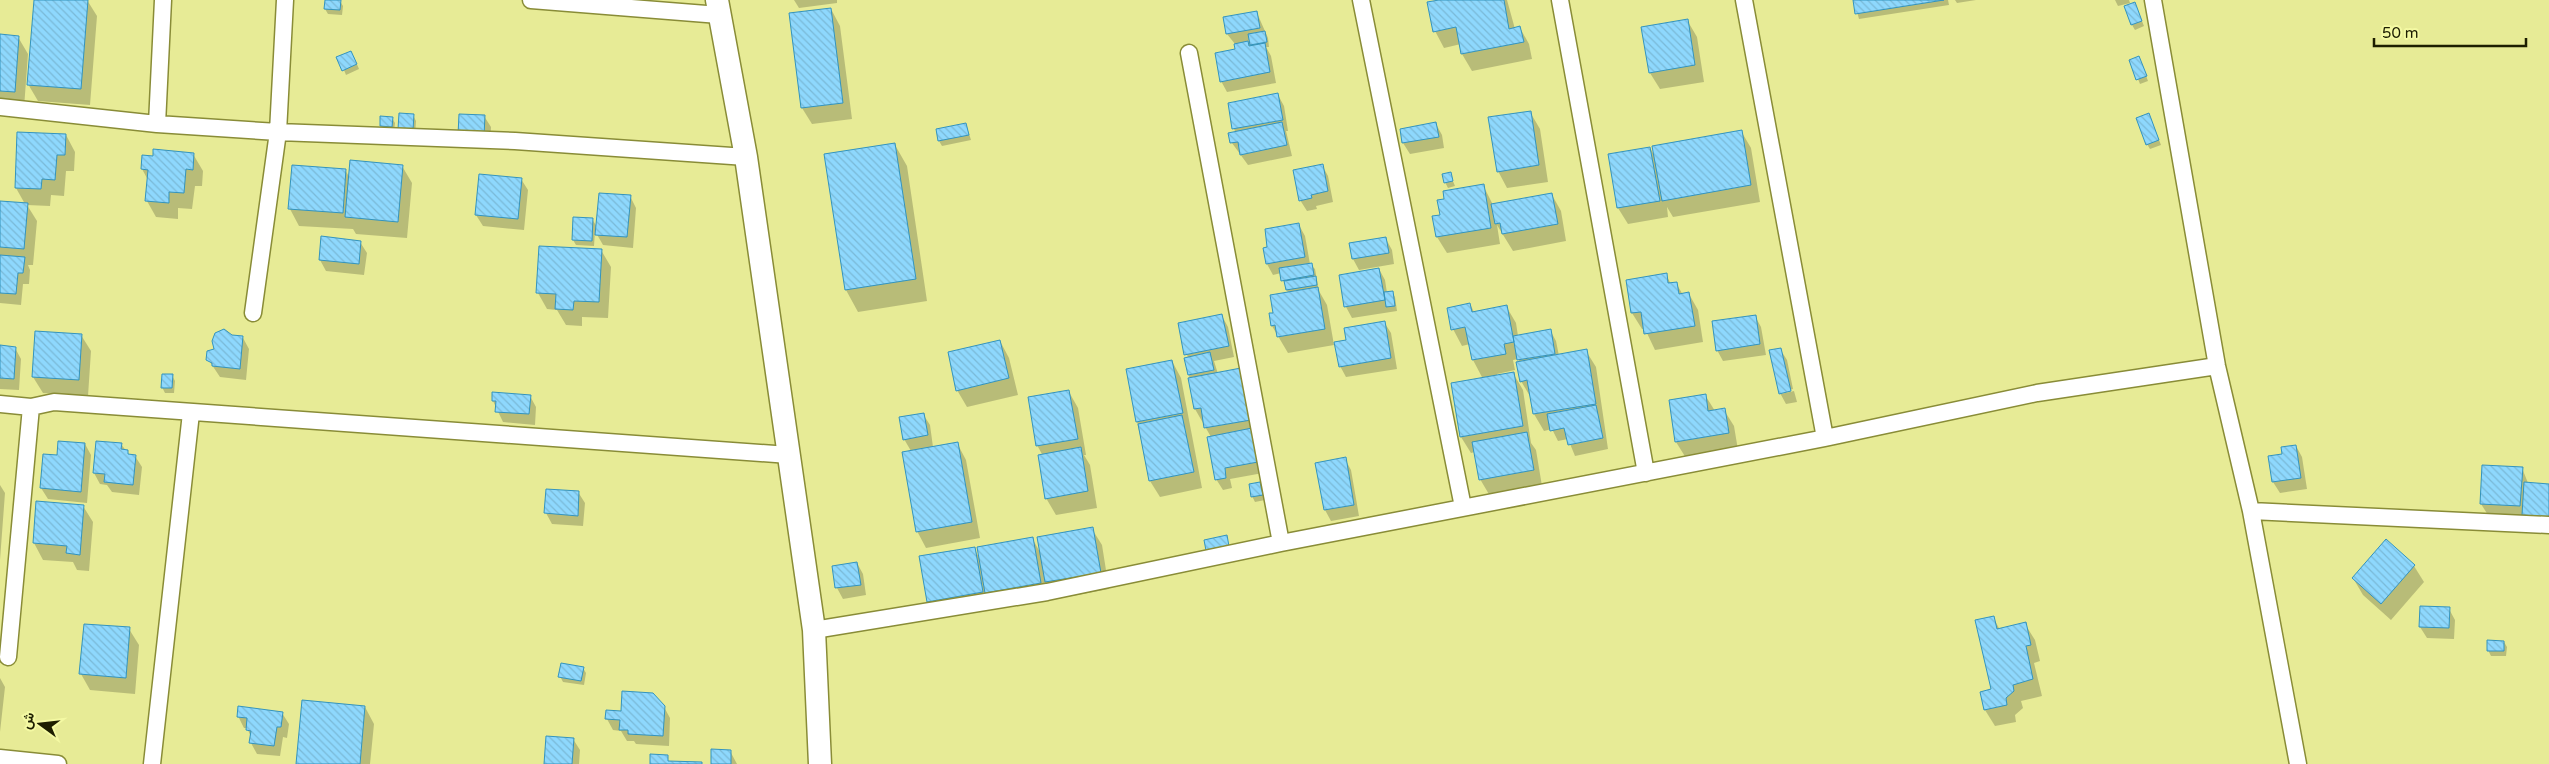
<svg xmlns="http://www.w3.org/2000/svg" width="2549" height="764" font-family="'Varela Round',Vazirmatn,sans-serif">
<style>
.shadow{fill:#0003}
.building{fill:url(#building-back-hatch);stroke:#3394be}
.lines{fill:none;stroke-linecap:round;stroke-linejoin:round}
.street-casing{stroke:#898c37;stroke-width:19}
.secondary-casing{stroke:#898c37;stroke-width:25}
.street{stroke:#fff;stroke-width:16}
.secondary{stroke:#fff;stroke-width:22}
</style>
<defs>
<pattern id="building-back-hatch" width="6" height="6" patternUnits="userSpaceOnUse" patternTransform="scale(1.25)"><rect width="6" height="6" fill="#8ed8fd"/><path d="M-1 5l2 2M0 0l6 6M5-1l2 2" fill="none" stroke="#7ab9d7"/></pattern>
</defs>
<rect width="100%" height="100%" fill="#e7eb96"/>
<!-- shadow -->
<path class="shadow" d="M35 0H87L97 16 90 105 38 101 28 84Z
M794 0H837V3L799 8Z
M1446 0H1507L1515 29 1520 28 1529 44 1532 59 1472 71 1462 54 1461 44 1444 48 1435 31Z
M1854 0H1948L1949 5 1859 19Z
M1955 0H1976L1957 3Z
M2115 0H2129L2130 3 2118 6Z
M340 1 343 6 342 15 328 14 325 9Z
M2135 4 2144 26 2135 30 2132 25Z
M831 9 840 26 852 119 812 124 802 108Z
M1257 13 1268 38 1269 47H1266L1271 56 1276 83 1227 92 1221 81 1236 50 1235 44 1227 34Z
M1687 20 1697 37 1704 82 1660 89 1650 73 1643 28Z
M0 36 18 37 28 54 24 108 0 107Z
M354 57 359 69 346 75 344 70Z
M2141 62 2148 81 2140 84 2138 79Z
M1278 95 1284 106 1288 131H1286L1292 156 1248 165 1232 143 1236 133 1234 129Z
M1530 112 1540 129 1548 182 1507 188 1498 171Z
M413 115 416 121 415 135 402 134Z
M484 116 491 127 490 147 466 146Z
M392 118 395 123 394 132 384 131 381 126Z
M2151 119 2161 145 2150 149 2147 144Z
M966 124 971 140 942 146 939 141Z
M1436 124 1442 135 1444 148 1410 154 1403 143Z
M1741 131 1751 148 1760 202 1673 217 1667 207 1668 217 1628 224 1618 208 1650 148 1656 158Z
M66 135 75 152 74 171H66L64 196 51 195 50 206 27 205 37 221 33 265H28L30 270 29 284H23L21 305 0 303V202L25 204 16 188Z
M895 145 907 166 927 301 858 312 846 290 826 155Z
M193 154 203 171 202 186H195L192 209 178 208V219L156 217 147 201 148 180 142 169 154 157Z
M1322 165 1328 176 1333 202 1316 206 1317 209 1307 211 1300 200Z
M293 166 345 170 350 178 402 166 412 183 407 238 356 234 353 229 299 226 290 209Z
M1450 174 1455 186 1448 188 1445 182Z
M521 179 528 190 524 230 483 226 476 215Z
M1483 185 1493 205 1552 195 1561 211 1566 241 1513 251 1497 225 1500 244 1447 253 1437 237 1441 216Z
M630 196 636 208 633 248 603 245 595 231 594 246 576 245 573 240 592 219 597 227Z
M1299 225 1305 236 1310 264 1315 269 1319 291 1327 305 1334 345 1288 353 1272 326 1274 314 1288 293 1281 273 1273 275 1267 264Z
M1386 239 1392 250 1394 264 1359 270 1353 259Z
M360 242 367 253 364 275 326 271 320 260Z
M601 250 611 267 608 318 582 317V326L566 325 557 310 547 309 538 293Z
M1379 269 1385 280 1387 293 1392 292 1395 297 1397 311 1352 318 1346 307Z
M1666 275 1671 284 1676 283 1683 295 1689 294 1698 310 1703 342 1655 350 1645 329H1642L1632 313 1627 281Z
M1470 304 1474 312 1506 306 1516 323 1518 336 1550 330 1556 341 1559 356 1586 351 1596 367 1608 449 1575 456 1568 439 1558 441 1552 429 1544 431 1534 414 1531 398 1521 381 1520 362 1518 359 1513 360 1515 370 1497 374V376L1513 373 1523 390 1531 443 1536 450 1542 486 1490 496 1480 479 1475 452 1471 453 1461 437 1483 379 1473 360 1470 344 1462 346 1453 329Z
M1222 316 1228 327 1234 357 1214 361 1218 374 1241 369 1263 473 1230 479 1232 488 1223 490 1216 479 1211 437 1195 409 1186 359 1188 358 1179 324Z
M1755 316 1761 327 1766 355 1723 361 1717 350Z
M1384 322 1391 333 1397 369 1346 377 1340 366 1347 341Z
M81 335 91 351 88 396 43 393 33 377Z
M232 336 243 338 249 349 246 380 220 377 208 359Z
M1000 341 1009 358 1018 395 967 407 957 390Z
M0 347 15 348 21 359 19 390 0 389Z
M1780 349 1787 360 1793 389 1781 392V394L1794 391 1797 402 1786 404 1780 393Z
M1172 361 1181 378 1202 488 1160 497 1150 481 1137 422Z
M172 375 175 381 174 393H165L162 387Z
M1069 392 1078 408 1086 455H1084L1090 465 1097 508 1056 515 1046 498 1043 456 1037 445Z
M1705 395 1715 411 1724 410 1734 426 1738 450 1686 458 1676 442Z
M530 396 536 407 535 425 503 422 493 401Z
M923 414 930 425 933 447 957 443 966 460 980 538 926 548 917 531 911 451 904 439Z
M85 444 91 455 87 503 48 499 41 488 44 456 58 457Z
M121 444 130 456H135L142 467 139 495 112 492 107 485 100 484 94 473Z
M2296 446 2302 457 2307 489 2280 493 2273 482 2270 457 2283 455Z
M1345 459 1351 470 1359 516 1331 521 1325 510 1317 464Z
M2522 468 2528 483 2549 485V515H2488L2481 504Z
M1260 484 1265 500 1255 502 1252 496Z
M0 485 5 493 0 560Z
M547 490 578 492 585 503 583 526 552 524 546 513Z
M83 506 93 522 89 571 77 570 73 562 43 560 34 543Z
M1092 529 1102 545 1109 589 1056 599 1047 583 1049 599 996 609 990 598 991 609 937 618 928 602 974 548 980 559 1032 538 1041 554Z
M857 563 863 574 866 595 843 599 837 588 833 567Z
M2414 566 2424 582 2391 620 2363 595 2353 578Z
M2449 609 2455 620 2454 639 2427 638 2420 627Z
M1993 617 2000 630 2025 624 2035 640 2040 661 2034 663 2042 696 2021 701 2023 708 2015 715 2016 722 1995 726 1985 710 1982 693 1992 690Z
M129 629 139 645 135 694 90 690 81 674Z
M2504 642 2507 647 2506 656H2491L2488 650Z
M583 668 586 673 584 685 563 682 560 676Z
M0 678 5 687 0 732Z
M365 707 374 724 370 764H297Z
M664 707 670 718 669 746 636 744 634 741H627L621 731 613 730 607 719 622 713Z
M282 713 289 724 287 738 283 737 280 756 257 754 251 743V737L247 728H244L238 716Z
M573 739 580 750 579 764H545Z
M730 751 737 764H712Z"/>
<!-- building -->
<path class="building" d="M34 0H88L81 89 27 85Z
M325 0H341L340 10 324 9Z
M1439 0H1504L1509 29 1520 26 1524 42 1461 54 1456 27 1433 32 1427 2Z
M1853 0H1944L1855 14Z
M2135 2 2142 21 2131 25 2124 6Z
M831 8 843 103 801 108 789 13Z
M1257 11 1260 28 1226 34 1223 17Z
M1688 19 1695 65 1649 73 1641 27Z
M1265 31 1267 42 1250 45 1248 34Z
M0 34 19 36 15 92 0 91Z
M1248 41 1249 46 1265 43 1270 72 1220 82 1215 53 1235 49 1234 44Z
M351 51 357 64 342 71 336 57Z
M2139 56 2147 76 2136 80 2129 60Z
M1278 93 1283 120 1232 129 1228 103Z
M1531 111 1539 165 1497 172 1488 117Z
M399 113 414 114 413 130 398 129Z
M2149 113 2159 140 2146 145 2136 118Z
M459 114 485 115 484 136 458 135Z
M380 116 393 117 392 127 380 126Z
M1282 122 1287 145 1240 155 1238 142 1230 143 1228 133Z
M1436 122 1439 137 1402 143 1400 129Z
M966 123 969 135 938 141 936 129Z
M1742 130 1751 185 1662 201 1652 146Z
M17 132 66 134 65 155H57L55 180 42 179 41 189 15 188Z
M895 143 916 279 845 290 824 154Z
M1650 147 1660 201 1617 208 1608 154Z
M153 149 194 153 193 170 186 169 184 193 169 192V203L145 201 148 170 141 169 142 155 153 156Z
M350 160 403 165 398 222 345 217Z
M1323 164 1328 191 1311 195 1312 198 1299 201 1293 170Z
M292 165 346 169 343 213 288 209Z
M1451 172 1453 181 1444 183 1442 174Z
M479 174 522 178 518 219 475 215Z
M1484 184 1491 228 1436 237 1432 216 1440 215 1437 200 1444 199 1443 191Z
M599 193 631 195 627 237 595 235Z
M1552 193 1558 224 1502 234 1500 223 1495 224 1491 204Z
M0 201 28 203 24 249 0 247Z
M573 217 593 218 592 241 572 240Z
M1299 223 1305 257 1266 264 1263 248 1267 247 1265 229Z
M321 236 361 241 359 264 319 260Z
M1386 237 1389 253 1352 259 1349 243Z
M539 246 602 249 599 302 574 301 573 310 555 309 556 294 536 293Z
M0 255 25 257 23 273H18L16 294 0 293Z
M1312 263 1314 275 1281 281 1279 268Z
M1379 268 1385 300 1344 307 1339 275Z
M1667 273 1668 283 1677 282 1679 294 1689 292 1695 326 1644 334 1641 312 1631 313 1626 280Z
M1316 276 1317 285 1286 290 1284 281Z
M1318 287 1325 329 1277 337 1275 325 1271 326 1269 313H1273L1270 295Z
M1393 291 1395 306 1386 307 1384 292Z
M1470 303 1472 312 1507 305 1514 342 1504 344 1506 354 1472 360 1465 327 1451 330 1447 308Z
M1222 314 1229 346 1184 355 1178 323Z
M1756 315 1760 344 1716 351 1712 321Z
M1385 321 1391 358 1339 367 1334 342 1346 340 1344 328Z
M224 329 232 335 243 336 240 369 212 366V363L206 360 207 351 214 349 212 341 215 333Z
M1551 329 1555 354 1517 360 1513 336Z
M35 331 82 334 79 380 32 377Z
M1000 340 1009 378 956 391 948 352Z
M0 345 16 347 14 379 0 378Z
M1781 348 1791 391 1779 394 1769 350Z
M1587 349 1596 404 1533 414 1527 380 1520 382 1516 362Z
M1210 352 1214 370 1188 375 1184 358Z
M1172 360 1183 413 1136 422 1126 369Z
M1241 368 1251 420 1204 428 1201 408 1194 409 1188 378Z
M1514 372 1523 426 1460 437 1451 383Z
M162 374H173L172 388H161Z
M1069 390 1078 439 1036 446 1028 397Z
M492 392 531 395 529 414 495 412 496 401H492Z
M1706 394 1708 411 1725 408 1729 433 1675 442 1669 400Z
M1596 405 1603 438 1568 445 1564 428 1550 431 1547 414Z
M924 413 928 435 903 440 899 417Z
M1182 415 1194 472 1149 481 1138 424Z
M1252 428 1258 462 1225 468 1226 478 1215 480 1207 437Z
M1527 432 1534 470 1479 480 1472 442Z
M58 441 85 443 81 492 40 488 43 454 57 455Z
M96 441 122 443 121 449 128 450V454L136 455 133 485 104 482 105 474 93 473Z
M958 442 972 522 916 532 902 452Z
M2296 445 2301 478 2272 482 2268 456 2282 454 2281 447Z
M1081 447 1088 491 1045 499 1038 455Z
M1346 457 1354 505 1324 510 1315 463Z
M2482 465 2523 467 2520 506 2480 504Z
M1260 482 1263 495 1251 497 1249 484Z
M2524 482 2549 484V517L2522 515Z
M546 489 579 491 578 516 544 513Z
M36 501 84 505 80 555 66 553 67 546 33 543Z
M1093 527 1101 573 1045 582 1037 537Z
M1227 535 1230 552 1207 556 1204 540Z
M1033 537 1041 583 985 593 977 547Z
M2386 539 2415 565 2381 604 2352 578Z
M975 547 983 592 927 602 919 556Z
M857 562 861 585 835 588 832 566Z
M2420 606 2450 607 2449 628 2419 627Z
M1994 616 1997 629 2026 622 2031 645 2026 646 2033 679 2013 685 2014 691 2006 698 2007 705 1984 710 1980 692 1991 689 1975 620Z
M84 624 130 627 126 678 79 674Z
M2487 640 2504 641V651H2487Z
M561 663 584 667 581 681 558 677Z
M622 691 653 693 665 706 663 736 628 734V730H619L620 720 605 719 606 710 621 711Z
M302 700 365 706 360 764H296Z
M238 706 283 712 281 727H277L274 746 249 743 251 731 246 730 247 718 237 717Z
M546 736 574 738 572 764H544Z
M711 749 731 750V764H711Z
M650 754 668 755V761L702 762V764H650Z"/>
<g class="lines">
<!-- street casing -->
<g class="street-casing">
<path id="street" d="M531 0 719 15
M1361 0 1463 507
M1560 0 1646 473
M1744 0 1825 438
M2153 0 2217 366 2251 511 2298 764
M1189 53 1281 543
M0 107 157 124 278 132 515 141 746 157
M157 124 163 0
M253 313 278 132 285 0
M0 404 31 407 54 402 789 455
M2251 511 2549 525
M814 630 1047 592 1281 543 1825 438 2037 393 2217 366
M8 657 31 407
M0 758 58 764
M152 764 191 413"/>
</g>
<!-- secondary casing -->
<g class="secondary-casing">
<path id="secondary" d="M717 0 746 157 814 630 820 764"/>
</g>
<!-- street -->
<use href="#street" class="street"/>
<!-- secondary -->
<use href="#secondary" class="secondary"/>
</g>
<!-- north arrow -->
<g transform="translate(40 724) rotate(285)" stroke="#f4f9a3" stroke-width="4" paint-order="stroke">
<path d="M0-4L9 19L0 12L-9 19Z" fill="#1d1e00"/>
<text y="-8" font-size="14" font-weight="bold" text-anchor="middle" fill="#1d1e00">ش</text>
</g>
<!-- scale -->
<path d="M2374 38v8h152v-8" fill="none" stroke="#1d1e00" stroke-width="2.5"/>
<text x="2382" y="38" font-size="15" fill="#1d1e00" stroke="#f4f9a3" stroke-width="4" paint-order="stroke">50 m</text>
</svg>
